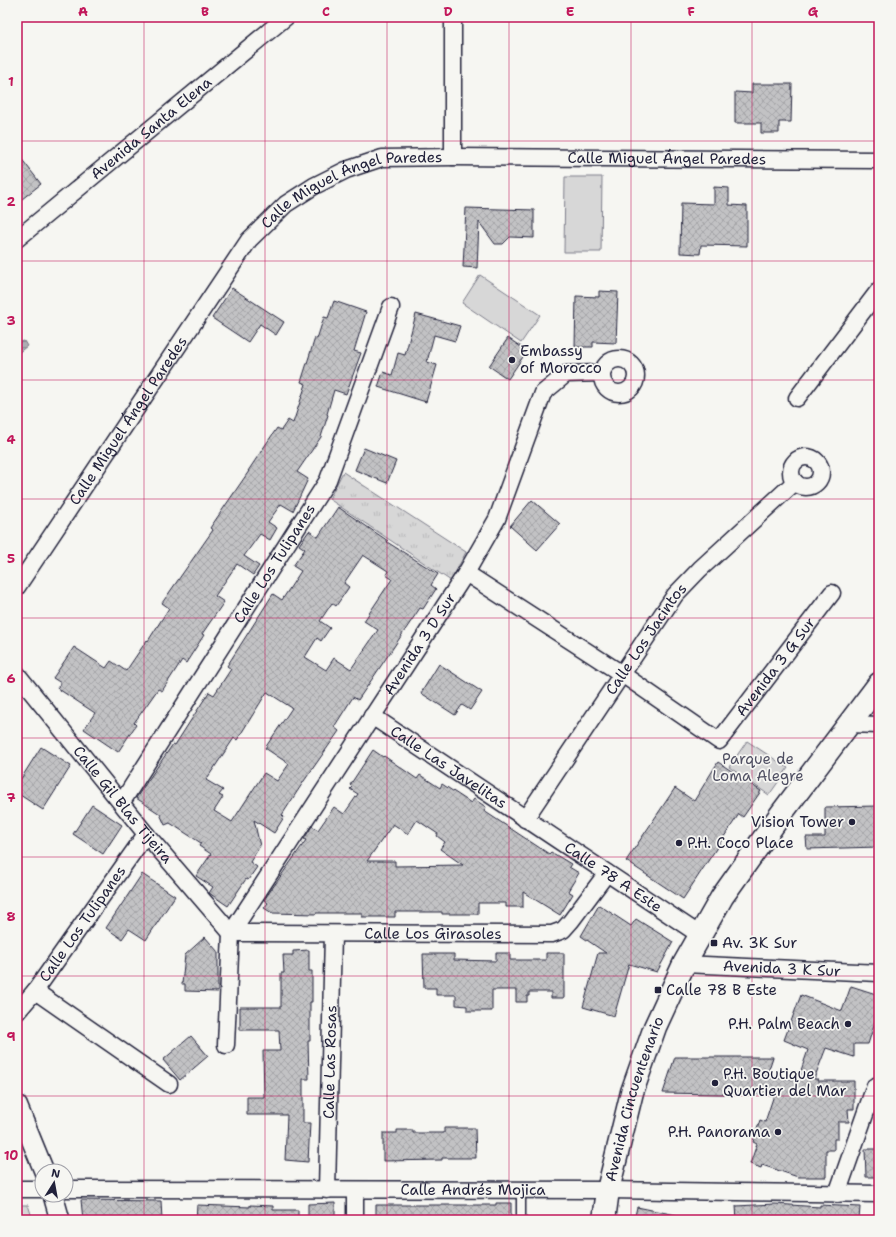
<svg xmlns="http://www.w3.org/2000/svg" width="896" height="1237" font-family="'Shantell Sans',sans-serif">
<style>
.grass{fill:url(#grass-tufts);stroke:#7c7c89}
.green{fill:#d7d7d7;stroke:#7c7c89}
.water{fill:url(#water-rules);stroke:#757583}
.building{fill:url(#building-cross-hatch);stroke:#22223b;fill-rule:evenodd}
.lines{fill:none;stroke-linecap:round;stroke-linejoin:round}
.service-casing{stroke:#22223b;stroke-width:11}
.minor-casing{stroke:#22223b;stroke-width:19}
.tertiary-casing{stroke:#22223b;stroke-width:22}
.primary-casing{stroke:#22223b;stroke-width:25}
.service{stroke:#f6f6f2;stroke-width:8}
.minor{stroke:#f6f6f2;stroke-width:16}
.tertiary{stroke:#f6f6f2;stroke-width:19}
.primary{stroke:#f6f6f2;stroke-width:22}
.grid{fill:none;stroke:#c2185b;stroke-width:1;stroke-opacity:0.55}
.poi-dot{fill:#22223b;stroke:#f6f6f2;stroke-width:1.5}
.labels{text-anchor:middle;stroke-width:3.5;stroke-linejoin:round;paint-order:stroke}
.street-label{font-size:15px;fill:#22223b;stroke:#f6f6f2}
.poi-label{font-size:15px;fill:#22223b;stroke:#f6f6f2;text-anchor:start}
.park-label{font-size:15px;fill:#4f4f62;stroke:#f6f6f2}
.neatline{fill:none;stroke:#c2185b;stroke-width:1.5}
.grid-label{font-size:13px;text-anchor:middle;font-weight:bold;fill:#c2185b}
</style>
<defs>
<pattern id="grass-tufts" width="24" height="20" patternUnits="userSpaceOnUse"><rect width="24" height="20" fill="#d7d7d7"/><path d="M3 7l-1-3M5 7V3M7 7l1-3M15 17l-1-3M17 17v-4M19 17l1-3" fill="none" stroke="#b8b8b9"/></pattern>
<pattern id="water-rules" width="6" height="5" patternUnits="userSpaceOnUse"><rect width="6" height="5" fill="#adadb3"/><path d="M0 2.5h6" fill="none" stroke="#8c8c93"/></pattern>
<pattern id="building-cross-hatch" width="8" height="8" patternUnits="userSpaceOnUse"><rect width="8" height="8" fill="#c2c2c4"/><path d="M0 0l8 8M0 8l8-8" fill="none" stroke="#a6a6a9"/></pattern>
</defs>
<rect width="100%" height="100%" fill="#f6f6f2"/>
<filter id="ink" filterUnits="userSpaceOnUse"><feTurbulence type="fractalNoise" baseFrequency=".025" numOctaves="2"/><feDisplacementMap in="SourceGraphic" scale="8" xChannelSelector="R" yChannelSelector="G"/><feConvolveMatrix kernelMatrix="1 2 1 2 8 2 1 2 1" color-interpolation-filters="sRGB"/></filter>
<g filter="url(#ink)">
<!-- grass -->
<path class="grass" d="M343 472 466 552 451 581 329 499Z
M17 1205H28L33 1220H17Z"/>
<!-- green -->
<path class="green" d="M565 177H602L601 252H564Z
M480 275 540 315 521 343 462 303Z
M747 741 788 768 769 795 729 767Z"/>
<!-- water -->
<path class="water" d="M24 341 27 346 17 354V343Z"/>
<!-- building -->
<path class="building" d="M752 84H792L791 122H779V133H761V123H735V92L752 93Z
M17 153 41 184 17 203Z
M714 187 729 188V205L747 206V246L701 245 700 254 680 253 681 203 714 204Z
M466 208 534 210V238L510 237 503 244H495L479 222 477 268 463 267Z
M232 288 284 322 276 335 260 324 248 342 212 318Z
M599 291 618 292 616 343 593 342V347H575L576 296 599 297Z
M334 301 366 312 354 351 361 353 346 394 334 390 327 414 328 415 321 437 297 472 308 479 293 511 281 504 268 522 277 528 270 540 260 534 244 556 259 566 253 575 237 564 215 596 224 602 202 634 204 635 186 663 182 660 162 691 158 689 134 723 136 725 118 752 84 729 95 713 57 688 61 683 53 678 74 647 106 668 111 661 126 671 147 640 148 641 169 608 162 603 213 530 210 528 249 471H248L264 447 277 428 281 430 288 420 293 423 306 384 301 382 315 338 317 339 324 317 328 318Z
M416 314 460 326 455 341 434 335 427 362 437 365 426 402 378 387 383 372 392 375 398 353 405 355Z
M508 338 527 351 508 379 489 366Z
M364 448 396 461 387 483 355 470Z
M532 500 560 524 537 550 510 526Z
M338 507 388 541 387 542 438 574 431 585 436 589 423 609 420 608 358 700 353 697 334 727 339 731 304 781 282 815 284 817 274 833 254 820 260 846 250 862 257 867 248 880 246 879 228 906 209 893 213 887 196 876 211 854 199 846 201 843 170 823 165 825 160 814 136 798 173 744 175 745 209 692 214 695 231 669 227 666 273 594 282 600 301 571 293 566 305 549 299 545 309 531 318 537ZM363 555 388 571 386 575 392 579 364 621 378 630 351 669 334 658 326 670 305 657 317 638 321 641 330 628 320 621 332 603 336 606 349 587 344 583ZM267 692 292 708 265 748 289 764 277 781 264 773 232 822 214 811 223 797 219 795 223 790 206 780 234 738 237 740Z
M439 664 482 692 470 710 462 705 455 715 421 693Z
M41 747 71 766 43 810 17 793V785Z
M373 750 383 757 384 756 417 779 420 775 440 788 442 784 471 803 474 799 486 807 484 811 549 854 551 852 571 864 569 867 579 873 568 891 573 894 560 915 523 892V907H506V903H478V914H442V912H395V917H362V913H316V914L272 913 264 908 268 903 264 900 306 840 304 839 312 826 318 830 334 807 344 814 358 794 350 789 352 787 350 785ZM417 820 438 834 437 836 445 842 440 849 463 865 395 866V861H367L393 824 408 834Z
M718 762 761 791 743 817 739 814 683 899 626 861 675 788 694 801Z
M92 805 122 825 103 854 73 834Z
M879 806V847L807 849 806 837H825V807Z
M142 874 175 896 146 940 129 929 122 939 106 928Z
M599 905 631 926 636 919 673 942 657 972 629 964 614 1016 583 1007 598 953H606L581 936Z
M205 937 218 952V992L185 991V984H182L185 955Z
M309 950V971H312V1002H310V1041H308L309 1079H303V1123H310L308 1162 285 1160 287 1115H247V1097H264L263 1051H280L279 1030H240V1007H281V973H284L283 955H293V951Z
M496 953H510V960H546V953H564V998H551V992H529V996H527V1002H516V990H492V1011H467V1006L456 1005V995H436V988H424L423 954H454V960L496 961Z
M851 986 879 995V1010L868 1044H854V1057L826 1048 814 1079H818L817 1081H854V1109H848L849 1122H838V1139H834V1150H826V1177H798L762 1165 761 1168 750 1164 757 1144 753 1142 760 1120 765 1122 774 1095 663 1093 675 1057H773L766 1078 798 1079 808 1050 784 1040 801 995 842 1011Z
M191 1036 208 1056 180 1080 163 1060Z
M444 1128H475L476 1158H442V1160L383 1161V1133H397V1130H413V1133H444Z
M865 1149H879V1177H866Z
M81 1200 161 1201 162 1220H83Z
M335 1203V1220H308V1204Z
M496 1203H511V1220H376V1205H496Z
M775 1204 820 1207V1205L860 1207 859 1220H737L736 1206Z
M197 1205 250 1207V1205L273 1206V1210H298V1220H196Z
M637 1207 676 1215V1220H634Z"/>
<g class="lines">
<!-- service casing -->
<g class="service-casing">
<path id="service" d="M521 1220V1190"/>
</g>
<!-- minor casing -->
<g class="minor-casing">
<g id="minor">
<path d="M453 17V157"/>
<path id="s1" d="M17 239 286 17"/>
<circle cx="619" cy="376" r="17"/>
<path d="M797 398 879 290"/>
<circle cx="806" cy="472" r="15"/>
<path id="s2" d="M466 573 622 674 719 741 832 593"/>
<path id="s3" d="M17 587 249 240 286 204 314 186 346 170 382 158 453 157 879 160"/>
<path id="s4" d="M17 674 146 834 231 933"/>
<path id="s5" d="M372 716 700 935"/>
<path d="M848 724 879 725"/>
<path id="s6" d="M122 802 328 480 391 307"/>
<path id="s7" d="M525 819 675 595 700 569 795 482"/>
<path id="s8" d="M231 933 466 573 497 519 543 393 566 374 601 373"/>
<path id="s9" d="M231 933 552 934 563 930 571 921 607 873"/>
<path id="s10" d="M684 964 879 973"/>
<path d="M35 991 169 1084"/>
<path id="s11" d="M17 1012 35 991 146 834"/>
<path d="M226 1045 231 933"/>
<path d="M17 1189H42"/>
<path id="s12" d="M66 1189 608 1190 879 1194"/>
<path id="s13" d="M327 1190 333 934"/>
<path d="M837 1194 875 1086"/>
<path d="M355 1220V1190"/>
</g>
</g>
<!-- tertiary casing -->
<g class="tertiary-casing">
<path id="tertiary" d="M17 1105 44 1171
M53 1195 60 1220"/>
</g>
<!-- primary casing -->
<g class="primary-casing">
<g id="primary">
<path id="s14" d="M604 1220 608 1190 632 1092 655 1027 684 964 722 897 781 814 879 684"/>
</g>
</g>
<!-- service -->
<use href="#service" class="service"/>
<!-- minor -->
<use href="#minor" class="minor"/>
<!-- tertiary -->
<use href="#tertiary" class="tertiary"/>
<!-- primary -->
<use href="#primary" class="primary"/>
</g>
</g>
<!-- grid -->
<path class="grid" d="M144 17V1220M265 17V1220M387 17V1220M509 17V1220M631 17V1220M752 17V1220M17 141H879M17 261H879M17 380H879M17 499H879M17 618H879M17 738H879M17 857H879M17 976H879M17 1096H879"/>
<!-- markers -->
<g class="poi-dot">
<circle cx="512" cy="360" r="4"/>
<circle cx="852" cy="822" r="4"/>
<circle cx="679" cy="843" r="4"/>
<rect x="710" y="939" width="8" height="8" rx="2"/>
<rect x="654" y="986" width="8" height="8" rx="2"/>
<circle cx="848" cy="1024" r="4"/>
<circle cx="715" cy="1083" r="4"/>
<circle cx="778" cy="1132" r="4"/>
</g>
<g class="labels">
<!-- street labels -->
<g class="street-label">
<text dy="5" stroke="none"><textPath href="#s1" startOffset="174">Avenida Santa Elena</textPath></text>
<text dy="5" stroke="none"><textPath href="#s3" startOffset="861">Calle Miguel Ángel Paredes</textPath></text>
<text dy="5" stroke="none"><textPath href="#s3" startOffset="537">Calle Miguel Ángel Paredes</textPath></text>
<text dy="5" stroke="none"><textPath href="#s3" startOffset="200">Calle Miguel Ángel Paredes</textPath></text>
<text dy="5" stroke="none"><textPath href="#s6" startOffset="283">Calle Los Tulipanes</textPath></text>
<text dy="5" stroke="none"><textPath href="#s7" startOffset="217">Calle Los Jacintos</textPath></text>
<text dy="5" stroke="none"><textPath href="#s8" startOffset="345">Avenida 3 D Sur</textPath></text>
<text dy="5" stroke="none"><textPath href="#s2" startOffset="397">Avenida 3 G Sur</textPath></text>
<text dy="5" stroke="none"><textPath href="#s5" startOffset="92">Calle Las Javelitas</textPath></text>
<text dy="5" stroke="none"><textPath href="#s4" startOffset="168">Calle Gil Blas Tijeira</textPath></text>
<text dy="5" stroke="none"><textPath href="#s5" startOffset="290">Calle 78 A Este</textPath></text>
<text dy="5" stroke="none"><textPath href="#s11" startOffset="110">Calle Los Tulipanes</textPath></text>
<text dy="5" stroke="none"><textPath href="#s9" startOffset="202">Calle Los Girasoles</textPath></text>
<text dy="5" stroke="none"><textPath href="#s10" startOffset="98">Avenida 3 K Sur</textPath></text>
<text dy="5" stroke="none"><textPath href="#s13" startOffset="128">Calle Las Rosas</textPath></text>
<text dy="5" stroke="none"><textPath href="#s14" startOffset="125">Avenida Cincuentenario</textPath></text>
<text dy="5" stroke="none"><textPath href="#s12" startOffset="407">Calle Andrés Mojica</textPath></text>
</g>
<!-- poi labels -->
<g class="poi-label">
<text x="520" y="356">Embassy<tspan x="520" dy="17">of Morocco</tspan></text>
<text x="844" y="827" text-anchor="end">Vision Tower</text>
<text x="687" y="848">P.H. Coco Place</text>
<text x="722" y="948">Av. 3K Sur</text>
<text x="666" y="995">Calle 78 B Este</text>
<text x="840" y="1029" text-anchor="end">P.H. Palm Beach</text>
<text x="723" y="1079">P.H. Boutique<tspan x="723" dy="17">Quartier del Mar</tspan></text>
<text x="770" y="1137" text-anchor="end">P.H. Panorama</text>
</g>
<!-- park labels -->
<g class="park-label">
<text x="758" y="764">Parque de<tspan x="758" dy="17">Loma Alegre</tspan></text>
</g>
</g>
<!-- margin -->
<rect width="896" height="1237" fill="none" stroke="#f6f6f2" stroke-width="44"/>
<!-- north arrow -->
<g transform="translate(54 1183) rotate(11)"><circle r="19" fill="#f6f6f2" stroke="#a1a1a9"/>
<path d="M0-3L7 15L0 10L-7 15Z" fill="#22223b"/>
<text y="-6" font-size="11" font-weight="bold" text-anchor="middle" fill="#22223b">N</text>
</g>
<rect x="22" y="22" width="852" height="1193" class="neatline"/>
<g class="grid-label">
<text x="83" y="16">A</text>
<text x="205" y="16">B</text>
<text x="326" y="16">C</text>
<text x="448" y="16">D</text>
<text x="570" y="16">E</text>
<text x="691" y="16">F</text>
<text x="813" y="16">G</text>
<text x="11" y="86">1</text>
<text x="11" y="206">2</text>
<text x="11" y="325">3</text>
<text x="11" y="444">4</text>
<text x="11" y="563">5</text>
<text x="11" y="683">6</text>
<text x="11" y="802">7</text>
<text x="11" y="921">8</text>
<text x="11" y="1041">9</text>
<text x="11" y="1160">10</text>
</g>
</svg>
